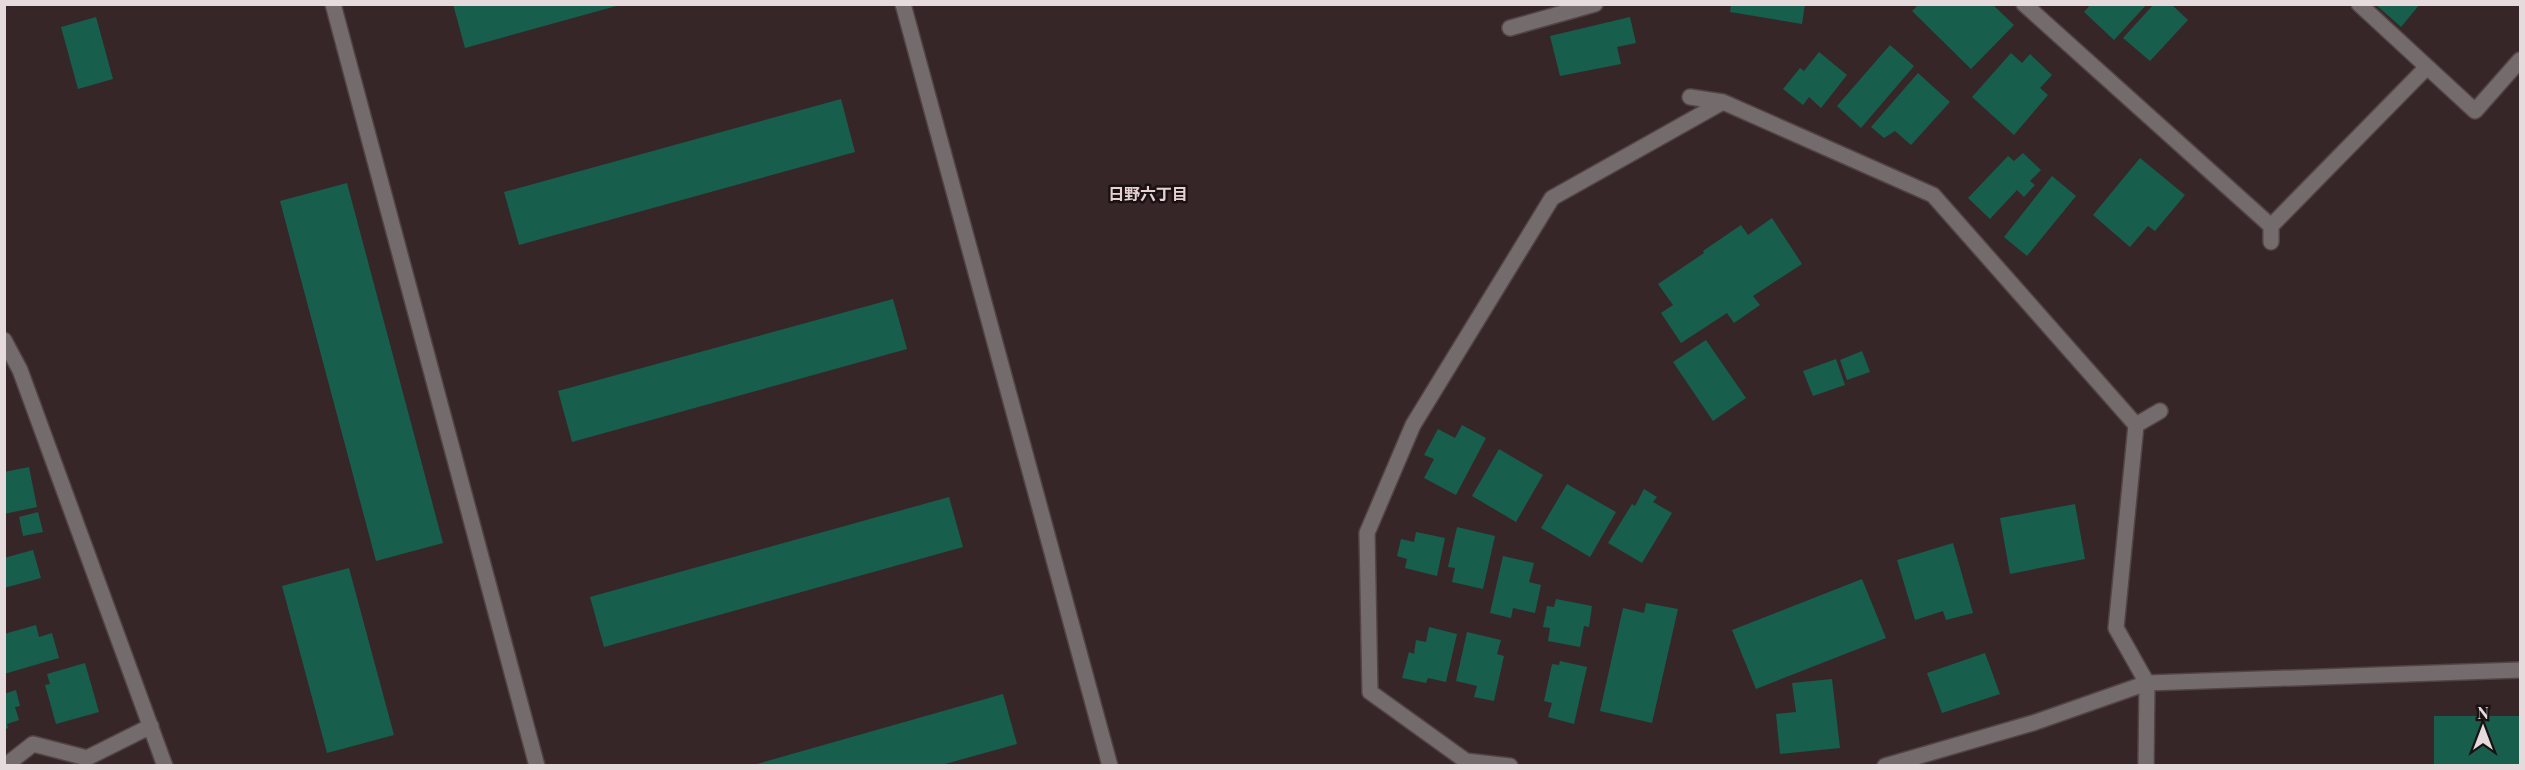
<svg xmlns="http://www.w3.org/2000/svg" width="2525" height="770" font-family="'Playfair Display','Noto Sans JP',serif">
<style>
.building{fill:#185e4c}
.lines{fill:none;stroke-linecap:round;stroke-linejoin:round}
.minor-casing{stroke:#524345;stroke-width:18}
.minor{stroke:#746b6c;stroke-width:15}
.labels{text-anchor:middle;stroke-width:5;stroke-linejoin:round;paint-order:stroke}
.neighbourhood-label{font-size:16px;font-weight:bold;fill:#e7d1d4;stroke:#191112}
</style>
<rect width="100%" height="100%" fill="#362628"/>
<!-- building -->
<path class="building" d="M453 4H619L620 5 465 48Z
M1731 4H1805L1802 24 1730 12Z
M1919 4H1992L2014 25 1971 69 1912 11Z
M2091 4H2147L2114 40 2084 12Z
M2154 4H2171L2188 20 2150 61 2123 38Z
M2375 4H2420L2401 27Z
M96 17 113 79 78 89 61 27Z
M1630 17 1636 43 1617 47 1621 64 1560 76 1550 36Z
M1890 45 1914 66 1861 128 1837 106Z
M1819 52 1847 75 1821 108 1809 97 1803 105 1783 89 1800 68 1804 71Z
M2011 53 2022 63 2030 54 2052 75 2040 88 2048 95 2014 135 1972 97Z
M1918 73 1950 102 1911 145 1895 131 1884 138 1871 127Z
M841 99 855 152 519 245 504 192Z
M2023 153 2041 170 2030 181 2035 185 2024 197 2017 190 1990 219 1968 198 2008 156 2014 161Z
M2140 158 2185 195 2155 231 2148 226 2130 247 2093 215Z
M2052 176 2076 196 2027 256 2004 237Z
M347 183 443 543 376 561 280 201Z
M1772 218 1802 264 1753 296 1760 305 1734 323 1727 313 1681 343 1661 313 1673 305 1658 284 1704 253 1703 251 1741 225 1748 235Z
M893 299 907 349 572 442 558 391Z
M1706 340 1746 398 1713 421 1673 362Z
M1862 351 1870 372 1847 380 1840 360Z
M1836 359 1845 385 1813 396 1803 371Z
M1462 425 1486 438 1456 495 1424 478 1434 459 1424 455 1438 429 1455 438Z
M1499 449 1543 475 1516 522 1472 496Z
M29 467 37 507 4 514V472Z
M1567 484 1616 512 1590 557 1541 528Z
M1644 489 1657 497 1653 502 1672 513 1642 563 1608 543 1632 504 1635 506Z
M949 497 963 547 604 647 590 597Z
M2075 504 2085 559 2010 574 2000 518Z
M38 512 43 532 23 536 19 517Z
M1457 527 1495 536 1483 589 1452 582 1455 568 1448 567Z
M1416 532 1445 538 1437 576 1405 568 1407 559 1397 556 1401 539 1414 542Z
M1953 543 1973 613 1946 620 1943 611 1915 620 1897 560Z
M33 550 41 578 4 588V558Z
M1503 556 1534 563 1529 582 1541 585 1535 613 1513 608 1511 618 1490 613Z
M349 568 394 735 327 753 282 586Z
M1862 579 1886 638 1756 689 1732 630Z
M1556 599 1592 606 1589 627 1584 626 1580 647 1548 641 1550 628 1543 627 1547 606 1554 607Z
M1646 603 1678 609 1652 723 1600 711 1623 608 1644 613Z
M36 625 39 637 52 633 59 658 4 674V634Z
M1429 627 1457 634 1446 682 1428 678 1426 683 1402 678 1409 652 1414 654 1416 640 1426 642Z
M1467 632 1501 640 1497 654 1504 656 1494 701 1474 697 1477 686 1456 681Z
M1985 653 2000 694 1942 713 1927 673Z
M1560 661 1587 667 1574 724 1548 717 1552 703 1544 701 1552 664 1559 665Z
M85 663 99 712 56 724 45 685 50 684 47 674Z
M1832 679 1840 748 1780 754 1776 714 1796 712 1792 683Z
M16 690 20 706 15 707 19 720 7 724 8 728 4 730V694Z
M1003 694 1017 744 938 766H750Z
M2434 716H2520V766H2434Z"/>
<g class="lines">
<!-- minor casing -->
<g class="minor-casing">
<path id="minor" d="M333 4 537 766
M903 4 1110 766
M2024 4 2271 226
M2359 4 2475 111 2520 60
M1510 28 1595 4
M1690 97 1723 102 1933 195 2136 425 2116 628 2147 683 2146 766
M2271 242V226L2427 67
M4 340 20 370 165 766
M2136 425 2160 411
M5 766 33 744 87 758 151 726
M1510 766 1466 761 1370 692 1367 533 1413 425 1552 198 1723 102
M1885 766 2033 723 2147 683 2520 670"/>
</g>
<!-- minor -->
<use href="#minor" class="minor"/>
</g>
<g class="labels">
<!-- neighbourhood labels -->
<g class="neighbourhood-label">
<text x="1148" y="200">日野六丁目</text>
</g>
</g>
<!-- border -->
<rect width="2525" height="770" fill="none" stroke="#e6dbdc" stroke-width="12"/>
<!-- north arrow -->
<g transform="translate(2483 728)" stroke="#191112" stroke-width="4.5" paint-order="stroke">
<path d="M0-4.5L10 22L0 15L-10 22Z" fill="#e6dbdc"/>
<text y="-9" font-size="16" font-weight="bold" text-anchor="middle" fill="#e6dbdc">N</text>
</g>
</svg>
